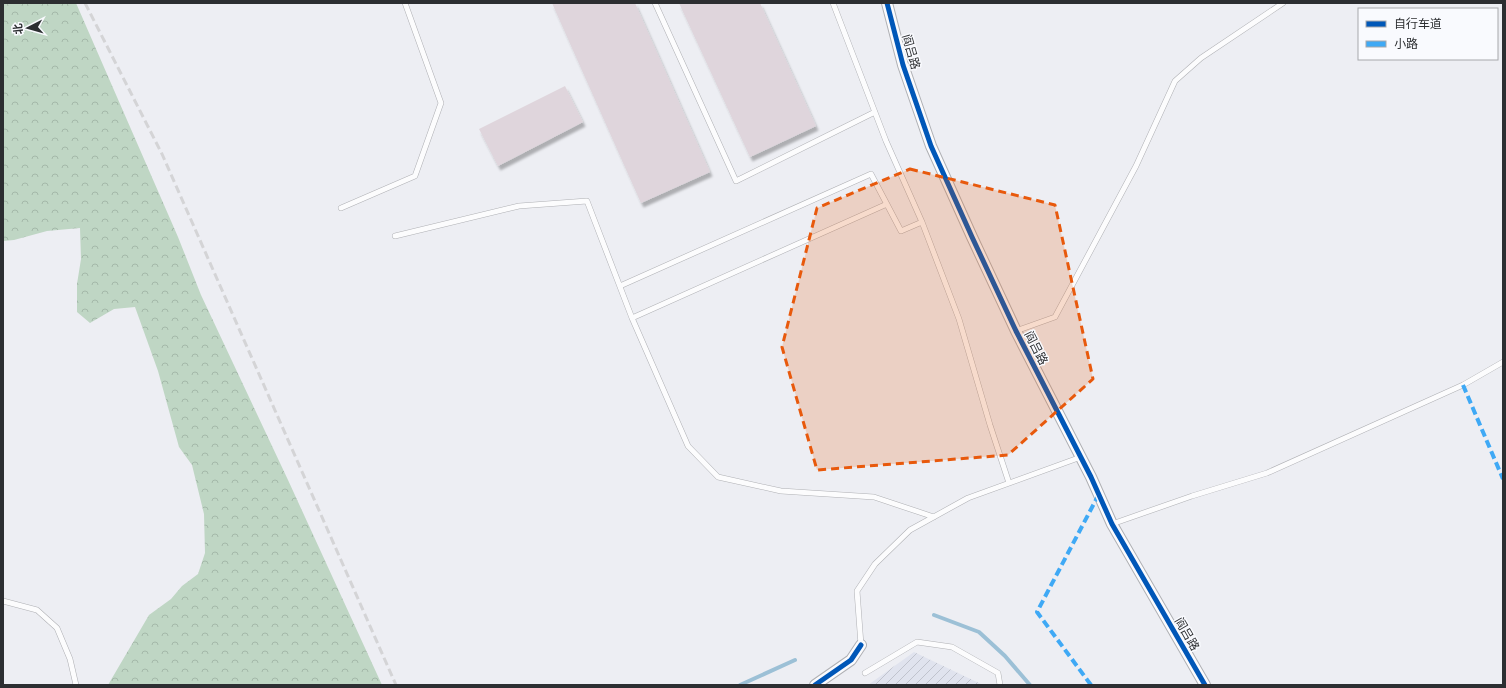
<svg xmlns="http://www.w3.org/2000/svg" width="1506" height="688" font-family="'Source Serif 4','Noto Sans SC',serif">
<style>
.industrial{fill:url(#industrial-furrows)}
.forest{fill:url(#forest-crowns)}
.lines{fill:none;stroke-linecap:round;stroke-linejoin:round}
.stream{stroke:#9cc0d6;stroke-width:4}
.building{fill:#dfd5dc;filter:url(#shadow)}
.service-casing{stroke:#afb0b4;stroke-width:6}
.minor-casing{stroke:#afb0b4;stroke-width:12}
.service{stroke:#fcfcfd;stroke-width:5}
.minor{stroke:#fcfcfd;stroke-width:10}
.rail{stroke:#d4d4d6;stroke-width:3;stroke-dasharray:8 4;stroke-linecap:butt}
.quiet{stroke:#3fa9f5;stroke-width:4;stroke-dasharray:8 4;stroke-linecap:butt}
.cycleway-casing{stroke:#f9fafe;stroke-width:8}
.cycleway{stroke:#0057b8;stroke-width:5}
.marked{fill:#e8590c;fill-opacity:0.2;stroke:#e8590c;stroke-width:3;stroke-dasharray:8 5;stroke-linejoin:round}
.labels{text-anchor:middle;stroke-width:3;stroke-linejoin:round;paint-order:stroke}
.street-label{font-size:12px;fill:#2c2e31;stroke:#f9fafe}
</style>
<defs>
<pattern id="industrial-furrows" width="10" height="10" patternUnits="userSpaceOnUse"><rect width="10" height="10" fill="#e0e3ee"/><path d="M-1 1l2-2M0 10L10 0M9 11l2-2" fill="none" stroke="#c0c3cd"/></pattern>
<pattern id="forest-crowns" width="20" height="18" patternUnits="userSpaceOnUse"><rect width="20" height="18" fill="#bfd6c4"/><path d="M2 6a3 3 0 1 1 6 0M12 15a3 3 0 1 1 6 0" fill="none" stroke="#a4b8a9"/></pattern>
<filter id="shadow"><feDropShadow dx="2.5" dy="4.5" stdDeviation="1" flood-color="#0004"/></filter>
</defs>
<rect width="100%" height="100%" fill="#edeef3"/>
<!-- industrial -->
<path class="industrial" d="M914 652 983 685H868Z"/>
<!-- forest -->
<path class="forest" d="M3 3H76L178 237 201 295 288 480 382 685H108L149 615 171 599 182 586 198 574 205 553 204 514 192 465 179 447 158 371 135 307 114 309 90 323 77 312V284L81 259 80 228 47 231 14 240 3 241Z"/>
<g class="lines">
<!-- stream -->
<path class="stream" d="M934 615 979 632 1005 656 1030 685
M740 685 795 660"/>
</g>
<!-- building -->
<path class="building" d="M552 3H635L710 172 641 203Z
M679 3H760L816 126 750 157Z
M565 86 583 122 498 166 479 129Z"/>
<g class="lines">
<!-- service casing -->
<g class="service-casing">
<path id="service" d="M655 3 736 181 875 112
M833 3 886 141 922 222 959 319 990 425 1009 483
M341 208 415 176 441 103 405 3
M395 236 519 206 587 201 632 318 688 446 718 477 781 491 874 497 934 517
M620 286 871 174 901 231 922 222
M632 318 887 204
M1016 331 1055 317 1136 166 1175 81 1201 58 1283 3
M1112 524 1192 496 1267 473 1463 385 1503 362
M3 601 37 610 57 628 70 659 76 685
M861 645 857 591 875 564 910 530 968 498 1081 457
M865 673 917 642 952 647 998 673 1000 685"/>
</g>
<!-- minor casing -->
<g class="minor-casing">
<path id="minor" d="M887 3 903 65 931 146 972 237 1016 331 1091 477 1112 524 1205 685
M815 685 851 660 861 645"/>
</g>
<!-- service -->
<use href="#service" class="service"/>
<!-- minor -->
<use href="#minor" class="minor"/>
<!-- rail -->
<path class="rail" d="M85 3 162 154 396 685"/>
<!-- quiet -->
<path class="quiet" d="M1463 385 1503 479
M1091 685 1037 612 1099 494"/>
<!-- cycleway casing -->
<g class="cycleway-casing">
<path id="cycleway" d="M887 3 903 65 931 146 972 237 1016 331 1091 477 1112 524 1205 685
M815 685 851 660 861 645"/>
</g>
<!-- cycleway -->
<use href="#cycleway" class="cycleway"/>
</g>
<!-- marked area -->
<path class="marked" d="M910 169 1055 205 1093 379 1008 455 817 470 782 347 817 208Z"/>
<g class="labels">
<!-- street labels -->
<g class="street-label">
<text transform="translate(911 52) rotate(74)" y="4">阎吕路</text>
<text transform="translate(1036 348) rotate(63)" y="4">阎吕路</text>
<text transform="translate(1187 634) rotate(60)" y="4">阎吕路</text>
</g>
</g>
<!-- border -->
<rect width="1506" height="688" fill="none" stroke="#2c2e31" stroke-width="8"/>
<!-- legend -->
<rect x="1358" y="8" width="140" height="52" fill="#f9fafe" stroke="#a7a8ac"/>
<rect x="1366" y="21" width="20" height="6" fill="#0057b8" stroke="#a7a8ac"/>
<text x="1394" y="28" font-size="12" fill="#2c2e31">自行车道</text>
<rect x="1366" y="41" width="20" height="6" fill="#3fa9f5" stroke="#a7a8ac"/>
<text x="1394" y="48" font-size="12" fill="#2c2e31">小路</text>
<!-- north arrow -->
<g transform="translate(28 28) rotate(264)" stroke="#f9fafe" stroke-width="3" paint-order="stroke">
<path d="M0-3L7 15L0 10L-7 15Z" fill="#2c2e31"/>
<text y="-6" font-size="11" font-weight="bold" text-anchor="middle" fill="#2c2e31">北</text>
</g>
</svg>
